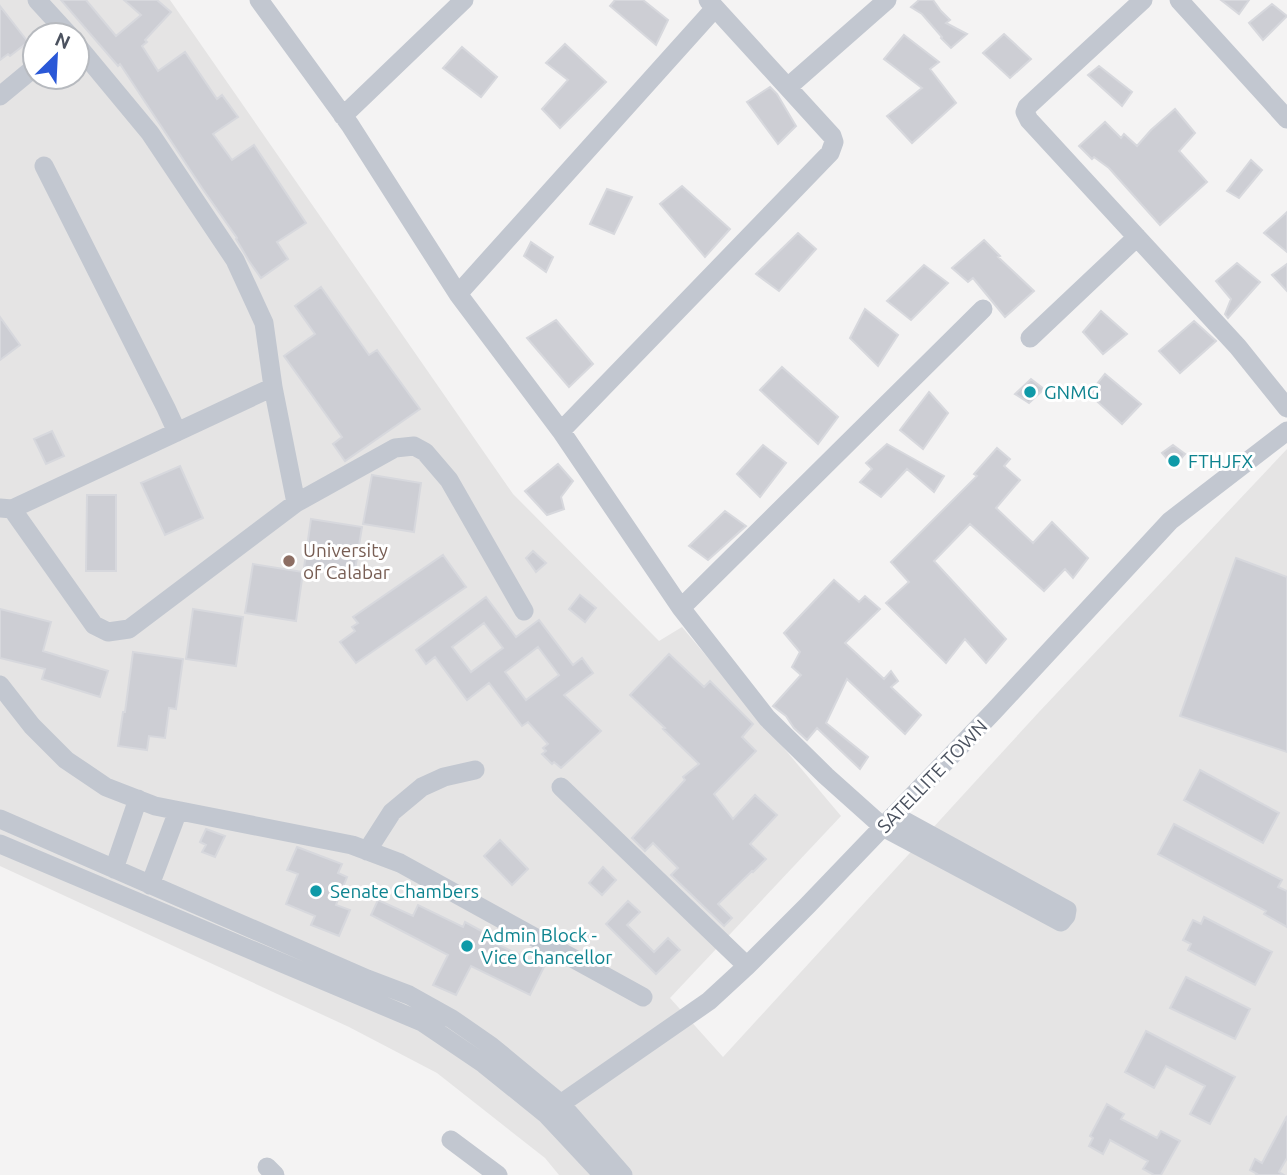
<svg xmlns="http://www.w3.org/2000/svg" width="1287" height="1175" font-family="Ubuntu,sans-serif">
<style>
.education{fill:#e5e4e4;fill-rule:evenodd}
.building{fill:#cdced4;stroke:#d7d8dd;stroke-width:2;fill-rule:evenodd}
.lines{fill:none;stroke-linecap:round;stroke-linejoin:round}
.minor{stroke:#c2c7d0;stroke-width:19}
.culture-dot{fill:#0f9aa8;stroke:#fff;stroke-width:2.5}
.education-dot{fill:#8d6e63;stroke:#fff;stroke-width:2.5}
.labels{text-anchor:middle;stroke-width:6;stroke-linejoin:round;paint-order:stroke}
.culture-label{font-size:19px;fill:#0d838f;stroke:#fff;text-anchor:start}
.education-label{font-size:19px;fill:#785e54;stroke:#fff;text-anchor:start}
.street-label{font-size:19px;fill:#4b525f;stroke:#fff}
</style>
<rect width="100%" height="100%" fill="#f4f3f3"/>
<!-- education -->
<path class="education" d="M0 0H170L513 494 659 641 682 627 841 816 670 998 723 1057 1039 712 1287 449V1175H559L545 1158 437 1073 349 1027 0 866ZM35 35H77V77H35Z"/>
<!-- building -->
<path class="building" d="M61 0H86L116 36 141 15 124 0H157L171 12 145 40 147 42 142 46 158 71 185 52 217 99 222 95 238 117 213 134 232 160 254 145 306 223 277 242 288 259 261 278 249 261 236 239 237 238 202 188 120 64 118 66Z
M615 0H643L668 20 656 45 610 6Z
M919 0H933L941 11 950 20 946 23 967 34 951 48 941 38 942 37 922 14 911 7Z
M1221 0H1249L1239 14Z
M1272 4 1287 16 1263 40 1249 23Z
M0 6 28 42 10 56 8 54 0 60Z
M1004 34 1031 59 1010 78 983 53Z
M904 35 939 62 930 69 956 103 912 143 887 116 922 88 884 59Z
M565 44 606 82 560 128 542 109 568 80 546 63Z
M462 47 497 77 481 97 443 68Z
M1099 66 1132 92 1122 106 1088 75Z
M770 87 777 94 796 126 778 144 747 102Z
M1175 109 1195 133 1179 151 1207 182 1160 225 1109 168 1094 157 1092 159 1079 146 1105 122 1121 138 1124 134 1137 146 1151 130Z
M1251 160 1262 170 1239 198 1227 191Z
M682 186 730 229 705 257 660 204Z
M607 189 632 197 614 234 590 224Z
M1287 212V252L1264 233Z
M798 233 816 249 779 291 756 274Z
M984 240 1000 256 998 257 1034 291 1005 317 973 278 968 282 952 268Z
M531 242 553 257 546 272 524 256Z
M1237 263 1260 282 1228 318 1225 314 1231 299 1216 281Z
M1287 264V291L1272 275Z
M924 265 948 283 911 320 887 301Z
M321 287 369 355 377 350 420 409 345 461 333 444 342 437 284 356 315 334 295 306Z
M865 309 898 335 878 366 850 338Z
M1101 311 1127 334 1103 354 1083 332Z
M0 317 20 345 0 360Z
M556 320 593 364 569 387 527 338Z
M1194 321 1216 341 1180 373 1159 351Z
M782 367 838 417 818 444 760 390Z
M1105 374 1141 404 1122 424 1089 394Z
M1031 379 1044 389 1029 403 1015 394Z
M929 392 948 413 923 449 900 430Z
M52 431 64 456 46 464 34 439Z
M887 444 944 476 934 492 907 469 881 497 860 482 872 469 866 463Z
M763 445 786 463 760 497 737 474Z
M1173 445 1185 454 1174 467 1162 453Z
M997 448 1010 459 1004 466 1020 480 996 508 1033 543 1052 522 1088 558 1073 578 1065 569 1044 591 970 524 934 561 1006 639 986 663 965 639 946 663 886 603 909 582 891 562 977 476 974 474Z
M558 464 573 481 561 497 564 509 547 515 525 491Z
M180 466 203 518 165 535 141 483Z
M372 475 421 483 414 532 363 524Z
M87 495H116V571H86Z
M725 511 746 526 708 560 689 546Z
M311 519 362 527 354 576 304 568Z
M533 551 546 563 536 572 526 558Z
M443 555 466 587 356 663 340 642 355 631 352 627 358 623 353 617Z
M1236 558 1287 577V752L1180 716Z
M253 564 303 572 296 621 245 613Z
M834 580 859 602 865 596 880 609 845 643 884 679 891 671 898 681 891 687 921 715 905 734 847 679 826 723 868 757 860 769 817 728 807 740 794 728 786 716 773 706 801 675 792 667 800 652 784 633Z
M580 595 596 608 585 622 569 609Z
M486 597 516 637 539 620 573 665 582 658 593 673 564 695 601 731 561 768 554 762 552 764 542 754 546 751 543 748 548 744 528 722 522 726 489 683 467 700 435 657 426 664 416 650ZM484 623 503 648 471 672 452 647ZM538 647 559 675 526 700 505 672Z
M0 609 51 622 43 651 108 671 100 697 42 679 45 669 0 658Z
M193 609 243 617 236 666 186 659Z
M133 652 183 659 176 709 169 708 165 738 149 736 147 750 118 746 123 712H125Z
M669 654 704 687 710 681 753 724 742 737 756 751 714 794 733 819 755 795 777 815 750 844 766 859 753 872 752 871 718 904 732 918 724 926 671 875 678 868 653 843 645 851 632 838 685 780 683 777 699 764 663 729 665 728 630 695Z
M1200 770 1279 813 1263 843 1184 800Z
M1174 824 1282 880 1278 887 1287 891V927L1264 914 1266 911 1158 854Z
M206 829 225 836 215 857 202 852 206 845 200 842Z
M500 840 528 869 512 885 484 856Z
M297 847 342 864 338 873 347 877 336 905 350 910 339 936 311 925 315 916 286 904 298 874 287 870Z
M603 867 616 880 602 895 589 883Z
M378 900 413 916 418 905 463 927 465 922 487 934 485 938 544 967 530 995 471 966 456 995 433 985 448 955 371 915Z
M628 901 640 912 627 925 654 952 668 938 680 950 656 974 606 924Z
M1204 917 1272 952 1255 985 1188 950 1191 944 1183 940 1193 920 1201 924Z
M1186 977 1250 1009 1235 1039 1170 1008Z
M1146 1031 1235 1077 1210 1124 1190 1114 1205 1086 1166 1066 1154 1088 1125 1072Z
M1107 1104 1124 1114 1121 1119 1157 1138 1161 1131 1180 1141 1161 1175H1154L1143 1169 1148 1161 1110 1140 1103 1154 1089 1146 1093 1138 1090 1136Z
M1287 1116V1158L1279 1172 1284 1175H1256L1257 1174 1250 1170 1255 1159 1262 1163Z"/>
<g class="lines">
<!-- minor -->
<path class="minor" d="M37 0 69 35
M259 0 350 125 458 294 561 431 681 608 767 718 826 776 883 827 1061 922 1066 916 1067 910 894 815
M1143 0 1027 107 1025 112 1029 120 1238 347 1287 408
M1179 0 1287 119
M77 45 150 133 235 260 264 323 273 387 296 503
M788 87 887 0
M0 96 35 67
M343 116 464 0
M44 166 166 408 177 432
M458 294 715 8
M1030 338 1137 237
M561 431 830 153 834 142 832 136 708 0
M0 508 12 509 273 387
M12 509 94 625 108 632 129 629 296 503 395 448 414 446 425 452 449 480 524 611
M681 608 983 309
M0 685 32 726 66 760 106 787 155 806 352 845 400 863 643 997
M561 787 747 966
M0 819 367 979 409 995 452 1019 491 1046 560 1103 623 1175
M0 844 422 1022 484 1064 546 1114 603 1175
M367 851 392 812 422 787 444 777 475 770
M114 869 138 799
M150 885 178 811
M546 1114 709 1001 747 966 807 906 994 711 1170 521 1287 431
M451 1140 498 1175
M267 1167 275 1175"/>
</g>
<!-- markers -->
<g class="culture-dot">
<circle cx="1030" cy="392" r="7"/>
<circle cx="1174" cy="461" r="7"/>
<circle cx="316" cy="891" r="7"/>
<circle cx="467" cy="946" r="7"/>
</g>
<circle class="education-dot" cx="289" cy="561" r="7"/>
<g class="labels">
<!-- culture labels -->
<g class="culture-label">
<text x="1044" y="399">GNMG</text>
<text x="1188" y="468">FTHJFX</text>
<text x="330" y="898">Senate Chambers</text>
<text x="481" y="942">Admin Block -<tspan x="481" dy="22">Vice Chancellor</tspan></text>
</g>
<!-- education labels -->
<g class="education-label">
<text x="303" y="557">University<tspan x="303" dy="22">of Calabar</tspan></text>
</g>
<!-- street labels -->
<g class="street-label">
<text transform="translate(932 776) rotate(-46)" y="7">SATELLITE TOWN</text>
</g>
</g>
<!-- north arrow -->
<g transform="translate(56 56) rotate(24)"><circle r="33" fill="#ffffff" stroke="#b7babf" stroke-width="2"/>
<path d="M0-5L12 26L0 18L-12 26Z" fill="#2a58d7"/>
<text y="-10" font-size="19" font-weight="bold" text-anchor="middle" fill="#4b525f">N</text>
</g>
</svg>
